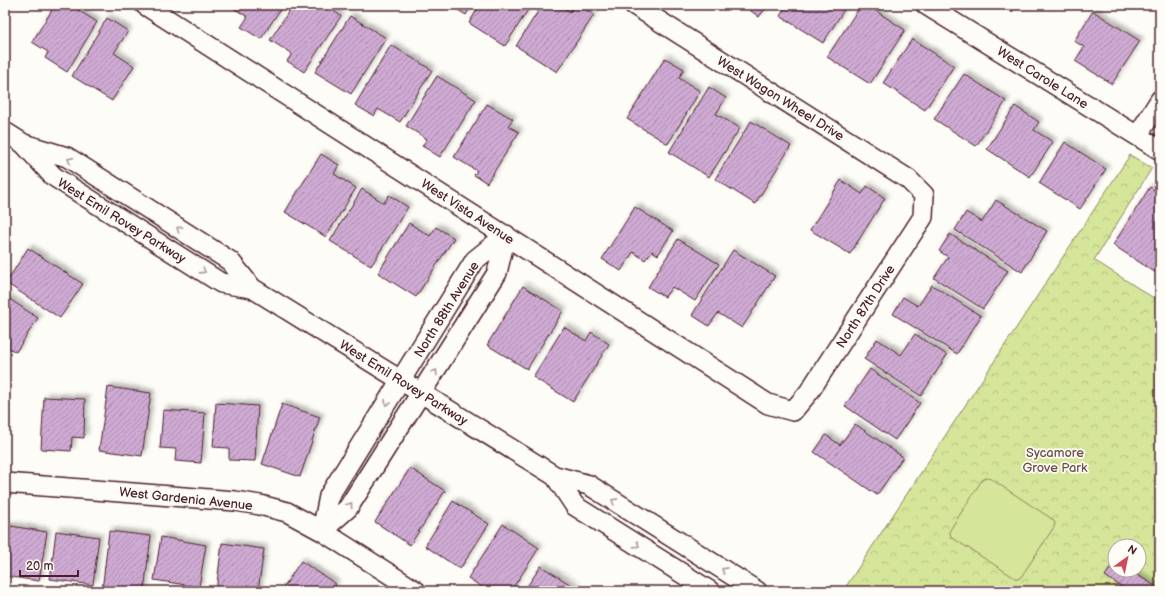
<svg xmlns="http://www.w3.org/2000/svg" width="1165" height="596" font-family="'Balsamiq Sans',sans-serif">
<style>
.park{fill:url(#park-crowns);stroke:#908262;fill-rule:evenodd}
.pitch{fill:#d5e599;stroke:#908262}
.building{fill:url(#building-hatch);stroke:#4a1f2b;filter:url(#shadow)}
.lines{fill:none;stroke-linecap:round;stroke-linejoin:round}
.minor-casing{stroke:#4a1f2b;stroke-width:22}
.minor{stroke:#fdfcf7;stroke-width:19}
.oneway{stroke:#ac999b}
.labels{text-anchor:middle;stroke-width:3.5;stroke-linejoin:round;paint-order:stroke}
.street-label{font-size:13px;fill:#4a1f2b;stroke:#fdfcf7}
.park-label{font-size:13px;fill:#6d5046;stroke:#fdfcf7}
</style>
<defs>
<pattern id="park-crowns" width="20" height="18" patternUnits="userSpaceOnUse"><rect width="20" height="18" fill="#d5e599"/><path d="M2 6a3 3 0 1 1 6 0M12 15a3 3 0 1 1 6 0" fill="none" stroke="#b8c484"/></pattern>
<pattern id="building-hatch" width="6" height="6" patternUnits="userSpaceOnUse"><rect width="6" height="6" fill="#cfabd4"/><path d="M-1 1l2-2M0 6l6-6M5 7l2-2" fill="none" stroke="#aa8bac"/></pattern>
<filter id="shadow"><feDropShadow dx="3.5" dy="-3.5" stdDeviation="2" flood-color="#0004"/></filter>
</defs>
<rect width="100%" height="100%" fill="#fdfcf7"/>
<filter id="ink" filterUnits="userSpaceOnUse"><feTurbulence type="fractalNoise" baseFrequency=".025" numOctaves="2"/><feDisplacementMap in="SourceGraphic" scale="8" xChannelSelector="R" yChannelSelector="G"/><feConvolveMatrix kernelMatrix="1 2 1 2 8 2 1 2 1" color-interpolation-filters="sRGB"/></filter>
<g filter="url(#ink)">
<!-- park -->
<path class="park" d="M1130 155 1152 168 1094 260 1160 302V591H843ZM1115 546H1139V570H1115Z"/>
<!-- pitch -->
<path class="pitch" d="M986 478 991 479 1052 519 1055 523 1054 527 1021 577 1018 579 1015 578 951 537 950 533V530L982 480Z"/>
<!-- building -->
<path class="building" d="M55 5H70L97 22 67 72 45 58 48 52 32 42Z
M236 5H283L261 39 241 27 248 17 233 8Z
M293 5H325L341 16 304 72 287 61 292 54 270 40Z
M450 5H472L466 15Z
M480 5H531L505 46 469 23Z
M542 5H559L570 12 574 5H578L594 15 557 72 516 46Z
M743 5H768L759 17Z
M787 5H847L823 43 780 16Z
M861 5H867L905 30 870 84 827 57Z
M1001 5H1017L1012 12Z
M1093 11 1140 41 1112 84 1075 61 1084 47 1074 41Z
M350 16 386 38 351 94 315 72Z
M107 18 128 31 114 53 134 66 112 101 72 76Z
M912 39 954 66 925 110 883 83Z
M391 45 432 70 400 122 378 109 374 116 355 105Z
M665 58 684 69 679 78 700 91 668 144 627 119Z
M964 74 1006 101 976 146 934 119Z
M437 76 476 100 440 157 422 146 427 139 406 126Z
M709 87 726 98 716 114 740 128 709 177 669 152Z
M487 104 513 119 508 126 519 132 487 183 474 175 477 171 454 157Z
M1015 106 1039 122 1034 130 1053 142 1030 177 987 149Z
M751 121 791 146 755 204 715 179Z
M1065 142 1106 169 1080 209 1039 183Z
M321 154 339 165 334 174 356 188 326 237 285 212Z
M841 180 862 194 867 186 885 198 850 254 810 230Z
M1150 187 1160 194V268L1156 273 1113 245Z
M362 189 384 203 389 195 408 207 371 266 330 241Z
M996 200 1047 231 1022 272 955 230 966 212 982 222Z
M635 207 673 231 658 255 652 251 645 260 633 252 621 271 602 259Z
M409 223 430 236 436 227 454 238 416 297 378 273Z
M950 234 1008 271 983 309 934 278 948 257 939 251Z
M678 239 719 264 695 301 672 287 665 297 648 287Z
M28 248 83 284 60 318 6 283Z
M733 250 775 276 742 328 718 313 709 326 692 315Z
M932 285 981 316 957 354 893 314 903 297 918 306Z
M523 286 563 311 527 369 487 345Z
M5 296 38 318 16 352 5 346Z
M564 327 586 341 591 332 609 344 573 402 533 377Z
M915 334 947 355 921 396 864 359 877 339 901 355Z
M870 369 920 403 895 440 845 406Z
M108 387 151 393 142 456 99 450Z
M44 397 85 399 84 438 72 437 71 451 41 449Z
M216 403 258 406 255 461 229 460V448L213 447Z
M282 404 320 417 300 477 262 464Z
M163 410 205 413 201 463 175 461 176 449 160 448Z
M855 424 903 457 877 495 814 452 826 435 840 445Z
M410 468 445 491 410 545 375 522Z
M453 501 489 524 460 569 425 546Z
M503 524 539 548 511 591H488L468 578Z
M5 525 47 532 39 581 5 576Z
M56 531 99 537 93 585 50 579Z
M109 531 151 536 144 591H102Z
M161 537 206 545 199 587 154 580Z
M222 543 264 549 258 591H216Z
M301 561 336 584 331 591H281Z
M1115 561V570H1129L1160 589 1158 591H1128L1105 576Z
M541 566 576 588 574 591H524Z"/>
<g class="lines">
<!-- minor casing -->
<g class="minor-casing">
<path id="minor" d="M145 5 768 404 793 411 809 392 923 217 924 195 908 179 634 5
M926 5 1160 150
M5 132 24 144 53 176 221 283 252 288
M1138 135 1160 100
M24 144 67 157 230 261 252 288 555 476 589 485 757 591
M555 476 575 506 710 591
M5 483 235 501 260 505 287 512 322 531 416 591
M322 531 329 496 475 260 506 235
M322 531 348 508 497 273 506 235"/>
</g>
<!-- minor -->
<use href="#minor" class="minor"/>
</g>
<!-- one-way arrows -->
<defs><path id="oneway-chevron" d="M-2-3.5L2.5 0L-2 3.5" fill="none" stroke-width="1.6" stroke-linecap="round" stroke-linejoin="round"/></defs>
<g class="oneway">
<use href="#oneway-chevron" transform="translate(70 160) rotate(-151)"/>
<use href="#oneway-chevron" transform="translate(179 229) rotate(-147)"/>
<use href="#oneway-chevron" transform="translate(203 271) rotate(32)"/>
<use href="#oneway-chevron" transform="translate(435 372) rotate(-58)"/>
<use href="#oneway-chevron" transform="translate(387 403) rotate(122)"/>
<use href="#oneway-chevron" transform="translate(614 501) rotate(-148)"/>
<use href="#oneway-chevron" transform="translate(350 505) rotate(-54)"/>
<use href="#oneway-chevron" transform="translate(637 545) rotate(32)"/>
<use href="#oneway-chevron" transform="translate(724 570) rotate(-148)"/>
</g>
</g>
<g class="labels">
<!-- street labels -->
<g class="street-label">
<text transform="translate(1043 77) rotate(32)" y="5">West Carole Lane</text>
<text transform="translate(781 98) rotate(32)" y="5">West Wagon Wheel Drive</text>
<text transform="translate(468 211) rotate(33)" y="5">West Vista Avenue</text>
<text transform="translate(122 220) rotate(32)" y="5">West Emil Rovey Parkway</text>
<text transform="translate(865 306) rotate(-57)" y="5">North 87th Drive</text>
<text transform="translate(446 309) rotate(-58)" y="5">North 88th Avenue</text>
<text transform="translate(404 382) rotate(32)" y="5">West Emil Rovey Parkway</text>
<text transform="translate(186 498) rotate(6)" y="5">West Gardenia Avenue</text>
</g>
<!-- park labels -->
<g class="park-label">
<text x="1055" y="457">Sycamore<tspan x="1055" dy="15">Grove Park</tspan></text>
</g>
</g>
<!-- margin -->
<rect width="1165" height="596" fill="none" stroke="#fdfcf7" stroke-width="20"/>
<rect x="10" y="10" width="1145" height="576" fill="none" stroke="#4a1f2b" stroke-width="1.5" filter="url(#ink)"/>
<!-- north arrow -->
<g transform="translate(1127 558) rotate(33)"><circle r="19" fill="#fdfcf7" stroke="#b5a4a5"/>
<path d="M0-3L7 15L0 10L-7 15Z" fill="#d1495b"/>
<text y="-6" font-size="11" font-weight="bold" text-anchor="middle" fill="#4a1f2b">N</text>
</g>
<!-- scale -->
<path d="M20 570v6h58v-6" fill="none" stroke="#4a1f2b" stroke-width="2"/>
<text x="26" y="570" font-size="12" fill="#4a1f2b" stroke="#fdfcf7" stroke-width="3" paint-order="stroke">20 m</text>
</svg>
